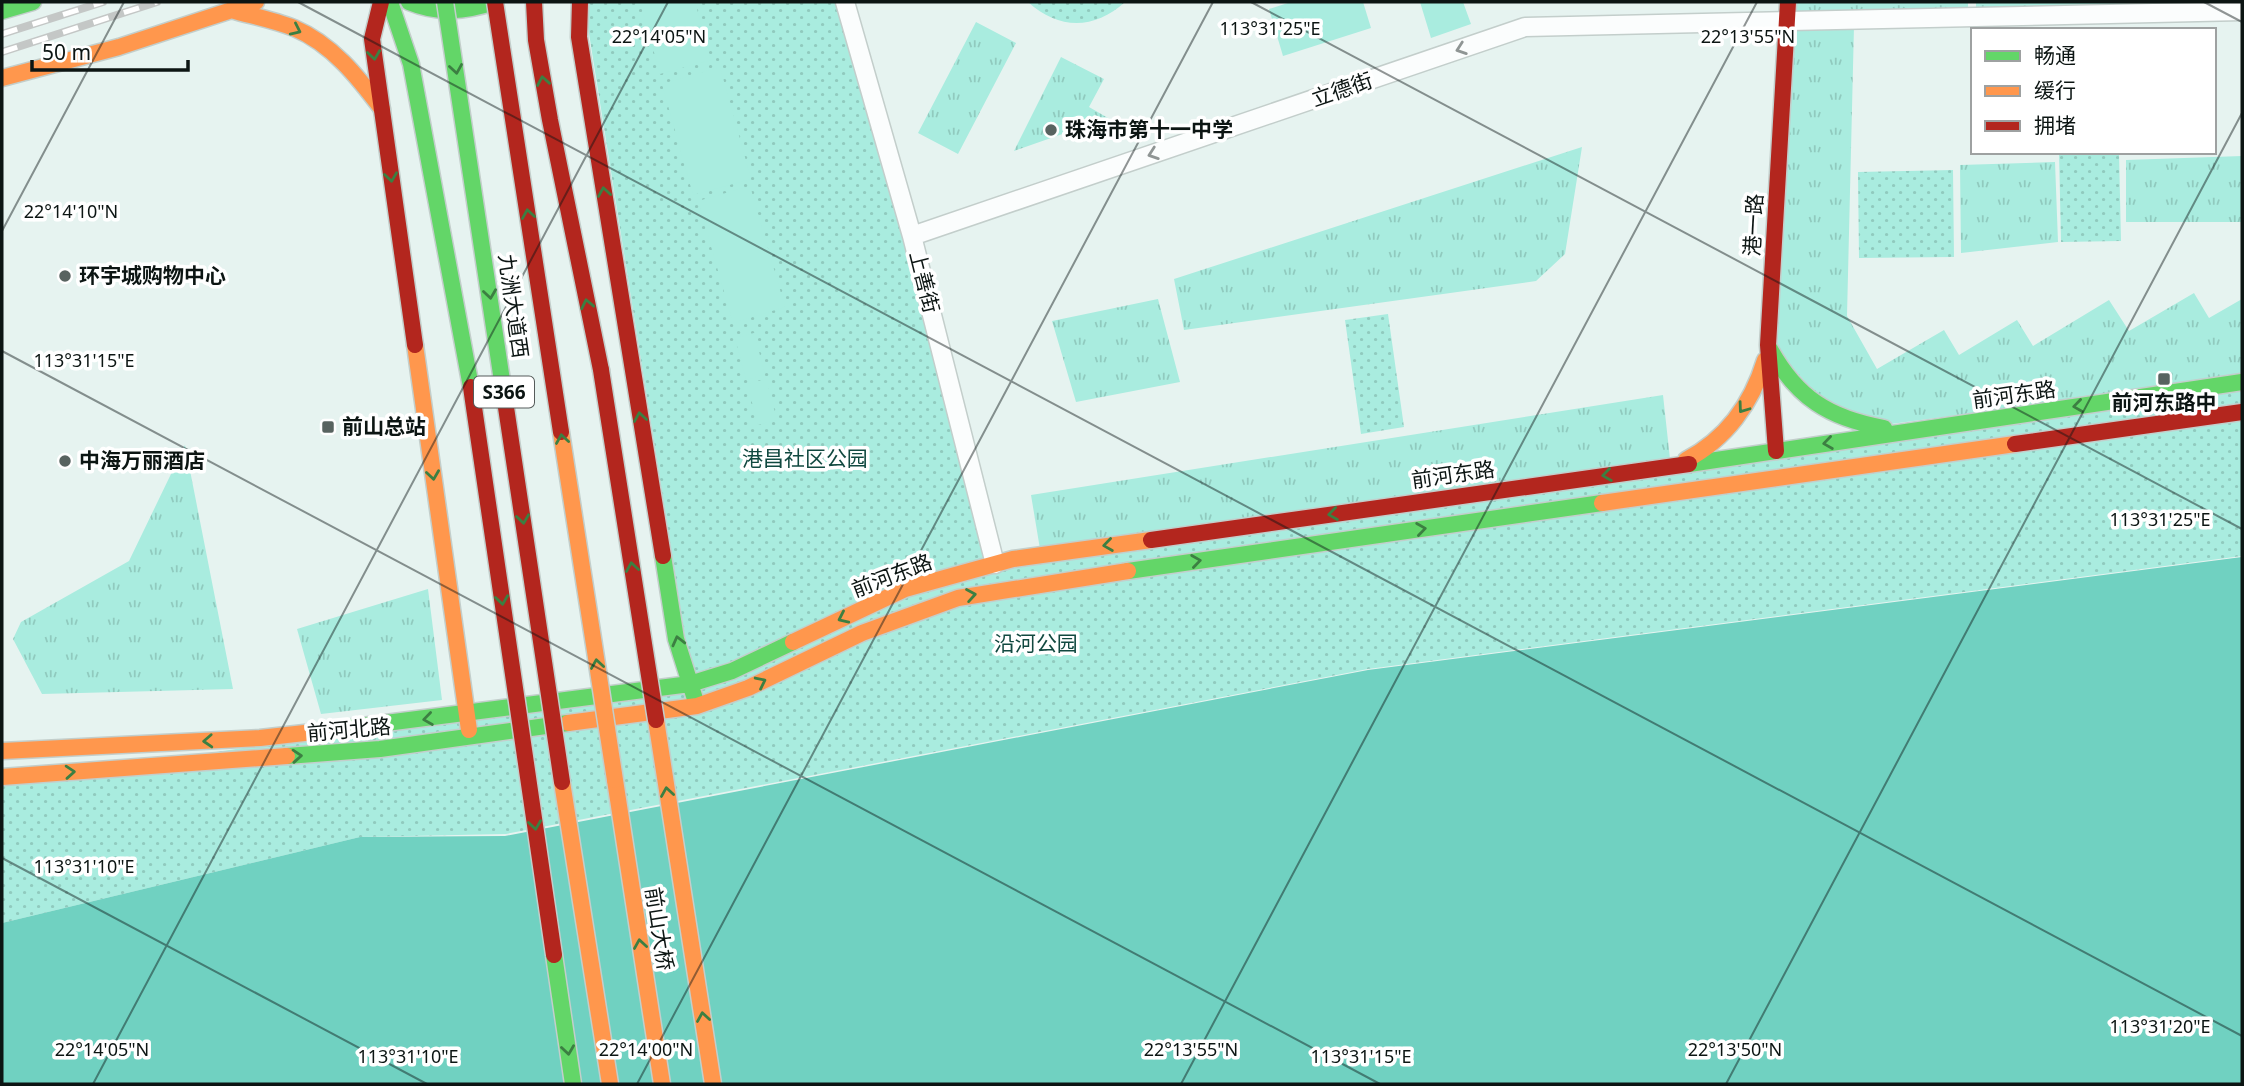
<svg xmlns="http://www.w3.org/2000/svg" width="2244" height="1086" font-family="'Noto Sans','Noto Sans SC',sans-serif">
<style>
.grass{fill:url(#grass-tufts)}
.park{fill:url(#park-dots)}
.pitch{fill:#a9ecdf}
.water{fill:#70d1c1}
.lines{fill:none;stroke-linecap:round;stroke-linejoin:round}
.street-casing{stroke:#c3cecb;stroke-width:21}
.fast-casing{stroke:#c3cecb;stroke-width:19}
.slow-casing{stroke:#c3cecb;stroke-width:19}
.jam-casing{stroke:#c3cecb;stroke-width:19}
.street{stroke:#fbfdfd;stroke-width:18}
.fast{stroke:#63d668;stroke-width:16}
.slow{stroke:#ff974d;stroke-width:16}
.jam{stroke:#b3261e;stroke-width:16}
.rail-casing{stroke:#c4c7c6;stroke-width:8}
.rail{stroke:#fff;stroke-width:5;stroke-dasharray:16;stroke-linecap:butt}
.fast-bridge-casing{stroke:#c3cecb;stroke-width:19;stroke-linecap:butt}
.slow-bridge-casing{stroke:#c3cecb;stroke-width:19;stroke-linecap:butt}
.jam-bridge-casing{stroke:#c3cecb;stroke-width:19;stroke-linecap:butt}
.fast-bridge{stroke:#63d668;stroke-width:16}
.slow-bridge{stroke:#ff974d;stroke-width:16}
.jam-bridge{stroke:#b3261e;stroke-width:16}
.oneway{stroke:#3c7f42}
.oneway2{stroke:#8f9594}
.ticks{fill:none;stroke:#0c1513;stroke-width:2;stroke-opacity:0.45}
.poi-dot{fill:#586360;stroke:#fff;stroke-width:2.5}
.labels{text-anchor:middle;stroke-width:7;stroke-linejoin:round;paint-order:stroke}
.shield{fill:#fff;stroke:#555b5a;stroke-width:2}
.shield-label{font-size:19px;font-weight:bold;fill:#0c1513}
.street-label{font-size:21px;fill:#0c1513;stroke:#fff}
.poi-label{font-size:21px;font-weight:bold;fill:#0c1513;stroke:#fff;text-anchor:start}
.park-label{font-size:21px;fill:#114940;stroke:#fff}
.ticks-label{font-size:18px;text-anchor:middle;fill:#0c1513;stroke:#fff;stroke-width:7;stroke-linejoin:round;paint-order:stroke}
</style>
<defs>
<pattern id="grass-tufts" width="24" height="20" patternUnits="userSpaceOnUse" patternTransform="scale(1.75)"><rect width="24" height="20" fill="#a9ecdf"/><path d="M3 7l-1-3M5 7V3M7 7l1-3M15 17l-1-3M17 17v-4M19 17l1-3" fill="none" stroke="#90cabe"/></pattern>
<pattern id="park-dots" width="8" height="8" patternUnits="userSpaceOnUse" patternTransform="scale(1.75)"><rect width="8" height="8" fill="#a9ecdf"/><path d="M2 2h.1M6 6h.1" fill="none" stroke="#90cabe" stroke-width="1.8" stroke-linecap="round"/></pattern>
</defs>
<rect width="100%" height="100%" fill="#e6f3f0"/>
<!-- grass -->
<path class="grass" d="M1793 2H1968V10L1791 14Z
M1976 2H2242V5L1976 11Z
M976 22 1016 43 958 154 918 133Z
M1854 26 1847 316 1877 369 1944 330 1959 355 2017 320 2033 346 2109 300 2129 331 2194 293 2209 318 2242 299V377L1891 424 1827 406 1773 346 1790 27Z
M1061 57 1104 79 1089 107 1108 118 1014 151Z
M1582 147 1565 254 1536 281 1184 330 1174 279Z
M2242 156V222H2126V160Z
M2055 162 2058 242 1961 253 1960 165Z
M1158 299 1180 382 1076 402 1052 321Z
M1663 395 1670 459 1040 549 1031 495Z
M185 445 233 689 42 694 13 639 21 622 129 561Z
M428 589 442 700 321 714 297 629Z"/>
<!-- park -->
<path class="park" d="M584 2H837L995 564 2242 384V556L1368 669 506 834 360 837 2 923V784L692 681Z
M1028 2H1125C1094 30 1059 30 1028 2Z
M2059 152H2119L2121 241 2061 242Z
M1953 170 1954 257 1859 258 1858 172Z
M1388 314 1404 427 1361 434 1345 320Z"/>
<!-- pitch -->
<path class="pitch" d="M640 2H695L711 60 660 74Z
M1291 2H1363L1371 28 1283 56 1269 9Z
M1420 2H1463L1471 24 1431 38Z
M720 67 751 179 693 195 662 84Z
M750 186 785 307 733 323 698 201Z
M754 333 765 374 746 380 735 338Z
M766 379 777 420 758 425 747 384Z"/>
<!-- water -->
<path class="water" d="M2242 557V1084H2V923L360 837 505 836 1368 670Z"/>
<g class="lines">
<!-- street casing -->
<g class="street-casing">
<path id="street" d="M845 2 912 236 995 564
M912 236 1525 27 2242 11"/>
</g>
<!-- fast casing -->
<g class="fast-casing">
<path id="fast" d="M390 2 411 64 471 387
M409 2C438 14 465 12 494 2
M2 11 33 2
M1770 349C1797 398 1829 418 1884 428
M1689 464 2242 382
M663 556 676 639 695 699
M1128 571 1602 503
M331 730 690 684 732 671 793 642
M287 756 380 749 568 723"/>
</g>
<!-- slow casing -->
<g class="slow-casing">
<path id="slow" d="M231 10C252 16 274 20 294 28 332 44 358 77 382 109
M2 78 119 47 256 2
M415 345 469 730
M1686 460C1726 439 1752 403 1765 360
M1602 503 2015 444
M793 642 905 589 1013 559 1151 540
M568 723 697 706 748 688 862 633 958 598 1128 571
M2 751 260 738 331 730
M2 777 287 756
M615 780 662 1084
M562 782 610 1084"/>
</g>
<!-- jam casing -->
<g class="jam-casing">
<path id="jam" d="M381 2 372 39 415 345
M534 2 536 40 550 120 601 370
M580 2 579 37 663 556
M2015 444 2242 412
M1776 451 1768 345 1788 2
M1151 540 1689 464"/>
</g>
<!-- street -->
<use href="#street" class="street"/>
<!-- fast -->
<use href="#fast" class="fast"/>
<!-- slow -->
<use href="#slow" class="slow"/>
<!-- jam -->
<use href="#jam" class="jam"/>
<!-- rail casing -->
<g class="rail-casing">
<path id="rail" d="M2 34 103 2
M2 52 157 2"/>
</g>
<!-- rail -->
<use href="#rail" class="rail"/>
<!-- fast-bridge casing -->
<g class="fast-bridge-casing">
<path id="fast-bridge" d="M445 2 504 394
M554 955 573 1084"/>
</g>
<!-- slow-bridge casing -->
<g class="slow-bridge-casing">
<path id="slow-bridge" d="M561 432 615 780
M656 720 713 1084"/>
</g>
<!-- jam-bridge casing -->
<g class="jam-bridge-casing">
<path id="jam-bridge" d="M495 2 561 432
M601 370 656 720
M471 387 554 955
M504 394 562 782"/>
</g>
<!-- fast-bridge -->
<use href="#fast-bridge" class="fast-bridge"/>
<!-- slow-bridge -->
<use href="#slow-bridge" class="slow-bridge"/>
<!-- jam-bridge -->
<use href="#jam-bridge" class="jam-bridge"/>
</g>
<!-- one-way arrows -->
<defs><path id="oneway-chevron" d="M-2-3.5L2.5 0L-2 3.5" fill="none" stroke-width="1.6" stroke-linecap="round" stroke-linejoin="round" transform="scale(1.75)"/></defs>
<g class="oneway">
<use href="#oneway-chevron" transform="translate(296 30) rotate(25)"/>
<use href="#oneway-chevron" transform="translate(374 55) rotate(82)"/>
<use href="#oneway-chevron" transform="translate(456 69) rotate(81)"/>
<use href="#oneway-chevron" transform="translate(543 81) rotate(-100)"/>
<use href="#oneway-chevron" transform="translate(391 177) rotate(82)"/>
<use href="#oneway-chevron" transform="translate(604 192) rotate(-99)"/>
<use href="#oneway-chevron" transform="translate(528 214) rotate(-99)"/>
<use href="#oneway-chevron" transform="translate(490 294) rotate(82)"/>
<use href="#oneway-chevron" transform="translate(587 304) rotate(-102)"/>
<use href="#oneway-chevron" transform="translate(2078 406) rotate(172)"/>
<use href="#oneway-chevron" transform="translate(1743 408) rotate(126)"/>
<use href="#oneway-chevron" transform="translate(640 417) rotate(-99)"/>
<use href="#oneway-chevron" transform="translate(562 439) rotate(-99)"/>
<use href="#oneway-chevron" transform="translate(1828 443) rotate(172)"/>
<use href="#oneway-chevron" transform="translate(433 475) rotate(82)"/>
<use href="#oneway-chevron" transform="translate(1607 475) rotate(172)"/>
<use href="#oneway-chevron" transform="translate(1333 514) rotate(172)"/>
<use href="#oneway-chevron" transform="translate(523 519) rotate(82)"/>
<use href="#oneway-chevron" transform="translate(1421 529) rotate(-8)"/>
<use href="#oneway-chevron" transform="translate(1108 545) rotate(172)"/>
<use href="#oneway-chevron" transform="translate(1196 561) rotate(-8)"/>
<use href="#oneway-chevron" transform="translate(632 567) rotate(-99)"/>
<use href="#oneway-chevron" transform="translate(971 595) rotate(-10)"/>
<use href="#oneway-chevron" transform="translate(502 600) rotate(82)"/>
<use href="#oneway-chevron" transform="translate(843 618) rotate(155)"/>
<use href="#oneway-chevron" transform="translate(678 641) rotate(-104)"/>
<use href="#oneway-chevron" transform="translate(597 664) rotate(-99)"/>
<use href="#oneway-chevron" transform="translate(761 682) rotate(-26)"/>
<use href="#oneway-chevron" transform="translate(428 719) rotate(172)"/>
<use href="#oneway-chevron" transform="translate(208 741) rotate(177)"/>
<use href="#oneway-chevron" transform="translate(297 756) rotate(-4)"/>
<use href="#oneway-chevron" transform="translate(70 772) rotate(-4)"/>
<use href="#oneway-chevron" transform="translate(667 792) rotate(-99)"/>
<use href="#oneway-chevron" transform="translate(535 825) rotate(82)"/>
<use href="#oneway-chevron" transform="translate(640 944) rotate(-99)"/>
<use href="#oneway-chevron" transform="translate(703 1017) rotate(-99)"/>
<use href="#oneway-chevron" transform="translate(568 1050) rotate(82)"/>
</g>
<g class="oneway2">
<use href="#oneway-chevron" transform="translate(1461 49) rotate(161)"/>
<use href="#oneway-chevron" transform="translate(1153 154) rotate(161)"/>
</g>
<!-- ticks -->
<path class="ticks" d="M298 2 2242 1036M1251 2 2242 529M2204 2 2242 22M2 231 124 2M2 351 1380 1084M2 858 427 1084M93 1084 668 2M637 1084 1213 2M1181 1084 1757 2M1726 1084 2242 113"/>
<!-- markers -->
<g class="poi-dot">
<circle cx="1051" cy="130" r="7"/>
<circle cx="65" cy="276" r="7"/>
<rect x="2157" y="372" width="14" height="14" rx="3.5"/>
<rect x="321" y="420" width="14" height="14" rx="3.5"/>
<circle cx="65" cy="461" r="7"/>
</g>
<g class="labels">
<!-- shield labels -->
<rect class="shield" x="474" y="376.5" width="60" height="31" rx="5"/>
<g class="shield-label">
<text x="504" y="399">S366</text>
</g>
<!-- street labels -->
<g class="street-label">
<text transform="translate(1342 90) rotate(-19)" y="7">立德街</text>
<text transform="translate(1754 225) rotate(-87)" y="7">港一路</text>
<text transform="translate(924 282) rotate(76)" y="7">上善街</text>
<text transform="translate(513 306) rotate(82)" y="7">九洲大道西</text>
<text transform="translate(2014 395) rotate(-8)" y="7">前河东路</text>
<text transform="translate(1453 475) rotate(-8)" y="7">前河东路</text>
<text transform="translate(892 576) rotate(-21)" y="7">前河东路</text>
<text transform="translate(349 730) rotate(-5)" y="7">前河北路</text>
<text transform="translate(659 929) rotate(81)" y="7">前山大桥</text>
</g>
<!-- poi labels -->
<g class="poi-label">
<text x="1065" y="137">珠海市第十一中学</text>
<text x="79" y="283">环宇城购物中心</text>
<text x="2164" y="410" text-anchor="middle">前河东路中</text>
<text x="342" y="434">前山总站</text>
<text x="79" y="468">中海万丽酒店</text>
</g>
<!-- park labels -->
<g class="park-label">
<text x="805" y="466">港昌社区公园</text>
<text x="1036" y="651">沿河公园</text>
</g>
</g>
<g class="ticks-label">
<text x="1270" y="35">113°31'25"E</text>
<text x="659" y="43">22°14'05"N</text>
<text x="1748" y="43">22°13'55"N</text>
<text x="71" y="218">22°14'10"N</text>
<text x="84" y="367">113°31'15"E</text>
<text x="2160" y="526">113°31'25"E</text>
<text x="84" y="873">113°31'10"E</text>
<text x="2160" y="1033">113°31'20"E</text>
<text x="102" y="1056">22°14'05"N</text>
<text x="646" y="1056">22°14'00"N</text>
<text x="1191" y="1056">22°13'55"N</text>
<text x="1735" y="1056">22°13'50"N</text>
<text x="408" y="1063">113°31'10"E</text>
<text x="1361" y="1063">113°31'15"E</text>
</g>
<!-- border -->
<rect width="2244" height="1086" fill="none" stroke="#0c1513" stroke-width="7"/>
<!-- legend -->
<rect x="1971" y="28" width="245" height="126" fill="#ffffff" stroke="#9ea1a1" stroke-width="2"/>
<rect x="1985" y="51" width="35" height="10" fill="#63d668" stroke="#9ea1a1" stroke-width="2"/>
<text x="2034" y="63" font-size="21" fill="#0c1513">畅通</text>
<rect x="1985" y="86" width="35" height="10" fill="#ff974d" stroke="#9ea1a1" stroke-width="2"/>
<text x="2034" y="98" font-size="21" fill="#0c1513">缓行</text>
<rect x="1985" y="121" width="35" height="10" fill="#b3261e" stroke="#9ea1a1" stroke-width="2"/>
<text x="2034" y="133" font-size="21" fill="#0c1513">拥堵</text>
<!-- scale -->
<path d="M32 60v10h156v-10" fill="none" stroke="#0c1513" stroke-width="3.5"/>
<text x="42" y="60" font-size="21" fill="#0c1513" stroke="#ffffff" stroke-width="5" paint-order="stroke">50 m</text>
</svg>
